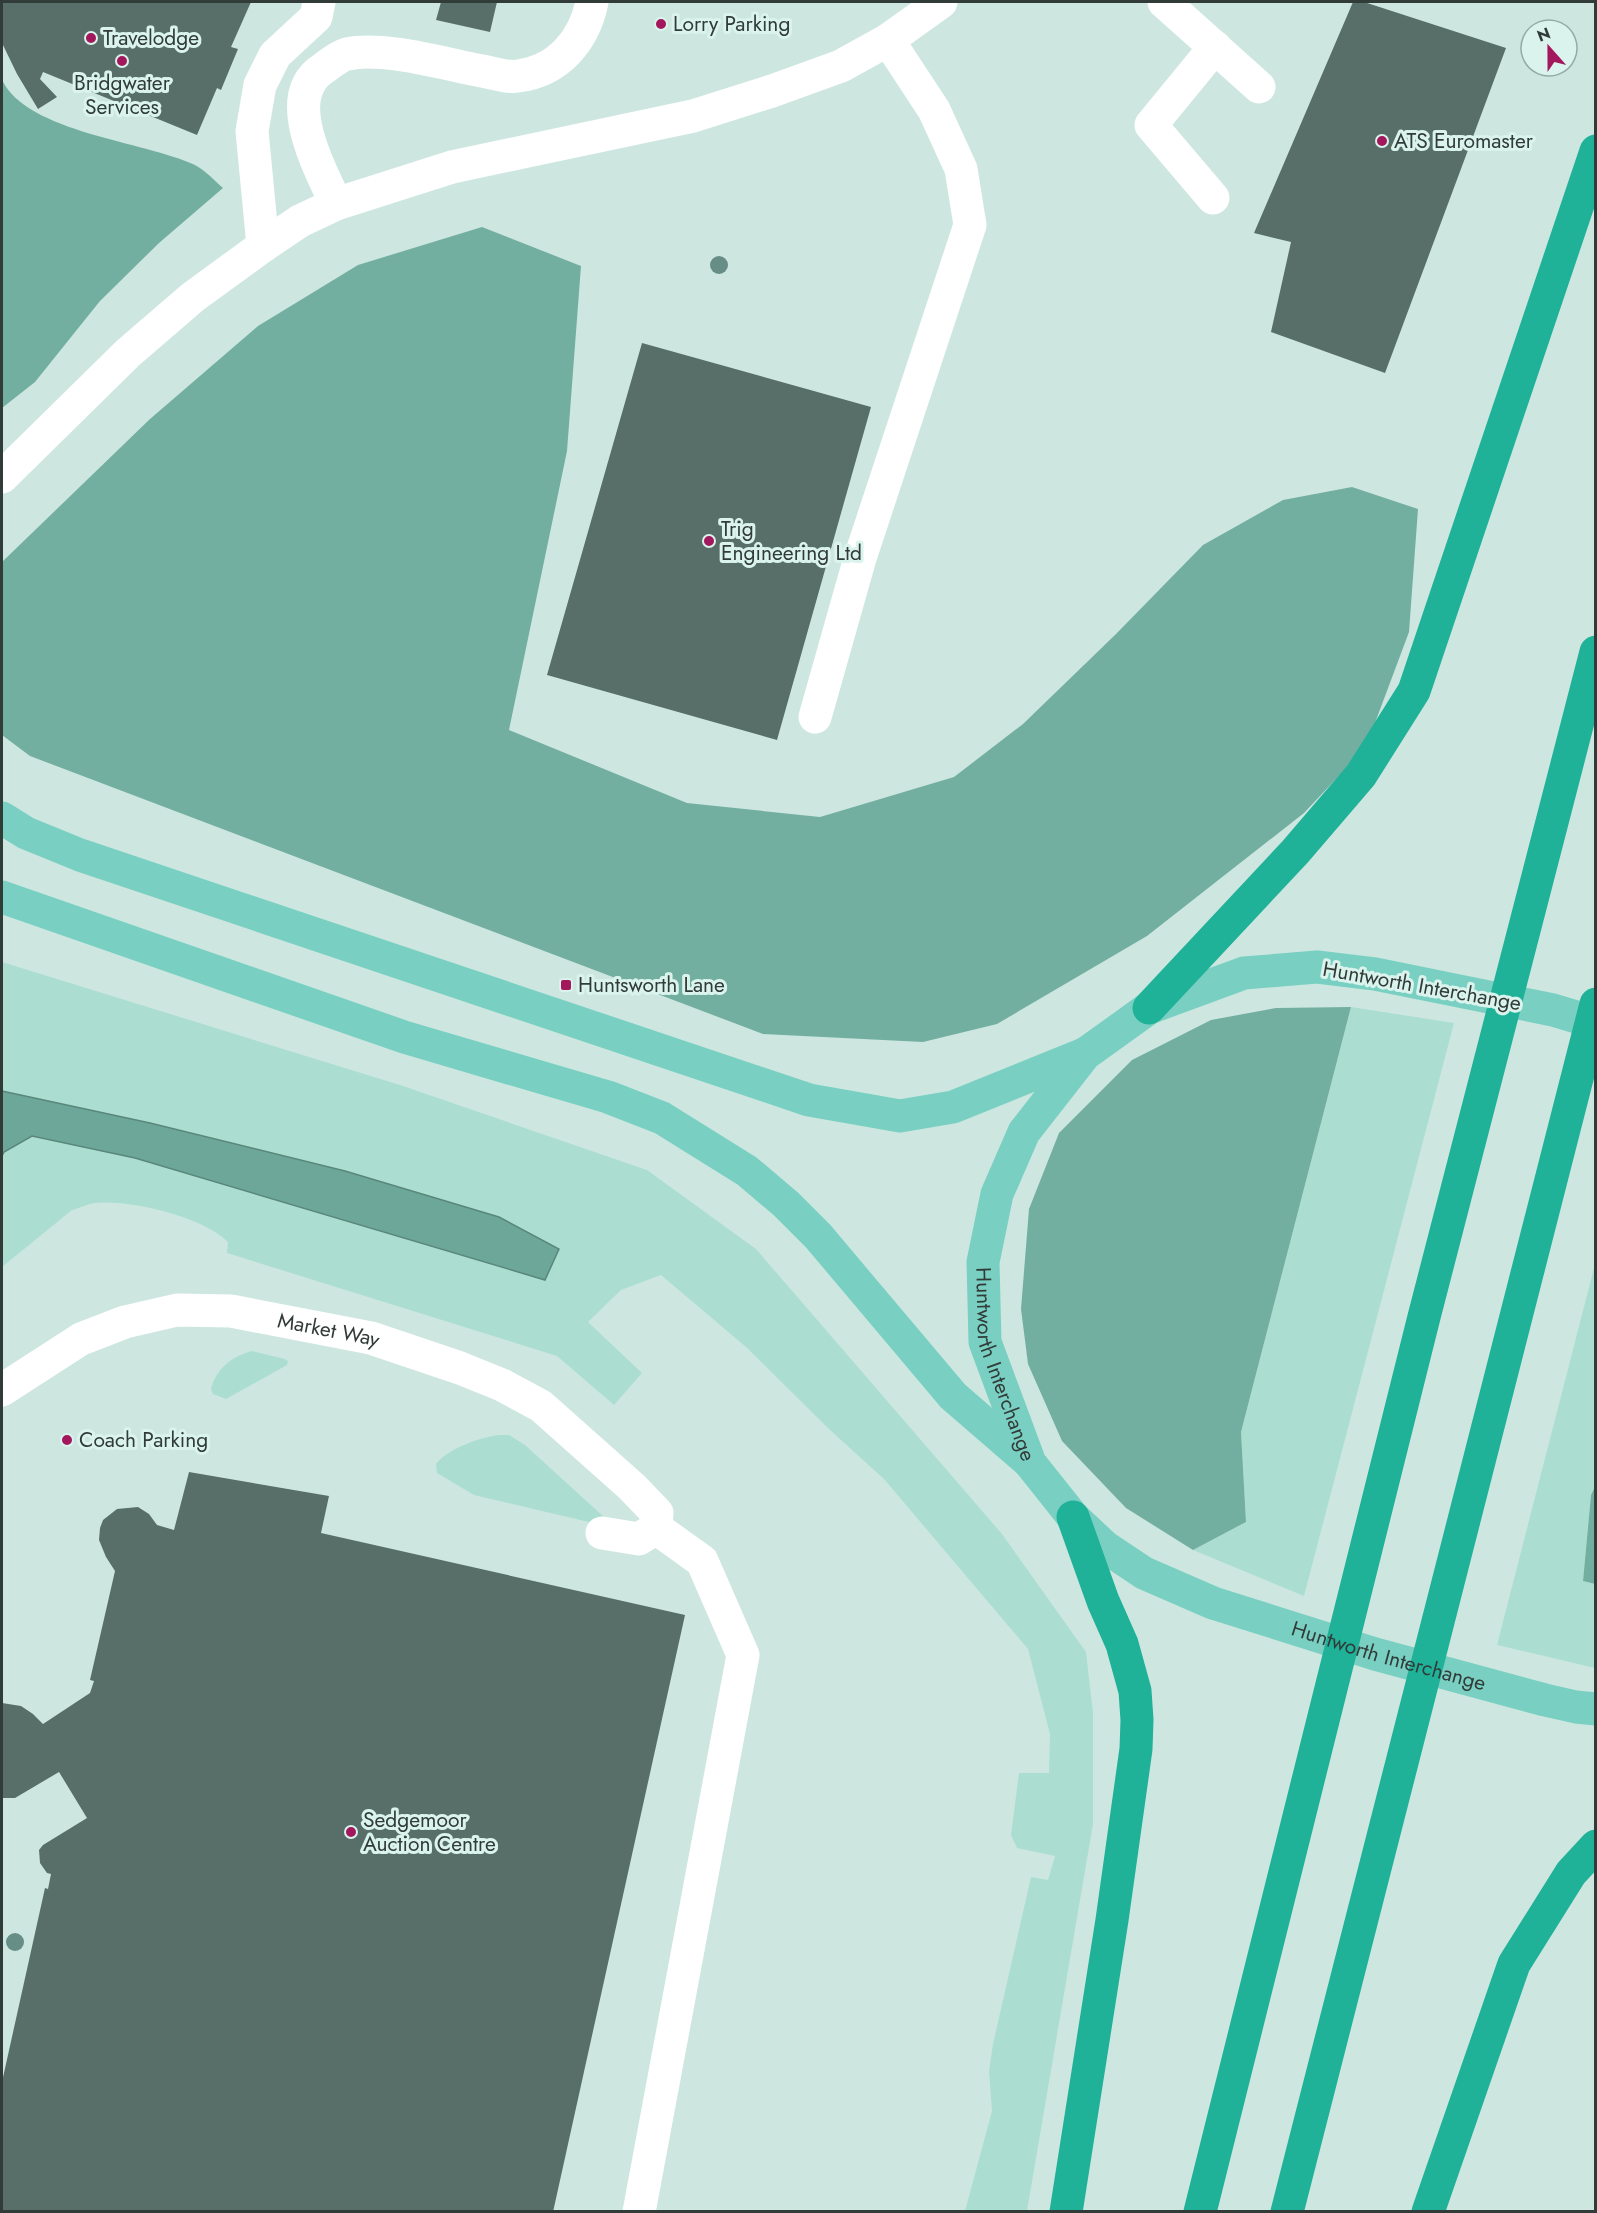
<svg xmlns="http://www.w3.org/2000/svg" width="1597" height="2213" font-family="Jost,sans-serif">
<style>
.green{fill:#abded1}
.forest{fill:#73afa1}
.water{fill:#6ca799;stroke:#5a877c;stroke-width:1.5}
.building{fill:#586f69}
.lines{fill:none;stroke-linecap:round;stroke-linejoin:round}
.minor{stroke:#fff;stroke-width:33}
.major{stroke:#79d0c2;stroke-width:33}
.highway{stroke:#20b199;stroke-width:33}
.tree{fill:#668e86}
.poi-dot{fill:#a3175d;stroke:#daf4ed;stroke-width:2}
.labels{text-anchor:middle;stroke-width:6;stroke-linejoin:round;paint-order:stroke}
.poi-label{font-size:21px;fill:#313b38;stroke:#daf4ed;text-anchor:start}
.street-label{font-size:21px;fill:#313b38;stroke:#daf4ed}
</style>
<rect width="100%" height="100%" fill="#cde7e0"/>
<!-- green -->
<path class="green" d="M2 962 400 1085 647 1170 756 1249 1002 1534 1086 1652 1093 1713V1824L1027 2211H965L992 2111 989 2071 993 2044 1031 1877 1048 1880 1055 1856 1017 1848 1011 1835 1019 1773H1049L1050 1734 1028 1649 884 1479 830 1430 746 1347 661 1275 621 1290 588 1322 642 1373 614 1405 557 1356 227 1253 228 1242C204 1217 129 1199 95 1203 87 1204 80 1208 72 1210L2 1267V1156L4 1152 32 1136 135 1158 150 1123 2 1091Z
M1351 1007 1454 1023 1304 1596 1193 1550 1246 1522 1241 1432Z
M1595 1264 1596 1487 1591 1495 1583 1581 1595 1584V1668L1497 1645Z
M252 1351 285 1359 288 1361 287 1365 226 1399 213 1394 211 1389C216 1369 232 1356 252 1351Z
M499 1435H509L525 1445 605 1518 596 1522H589L474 1495 437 1473 436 1464C447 1449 481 1437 499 1435Z"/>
<!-- forest -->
<path class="forest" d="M2 80C28 133 144 141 195 165 205 170 215 181 223 188L159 243 100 301 35 382 2 408Z
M482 227 581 266 567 451 509 730 687 803 820 817 954 777 1023 724 1116 634 1203 545 1283 500 1352 487 1418 509 1409 632 1366 747 1304 813 1147 936 997 1024 923 1042 763 1034 30 756 2 735V562L150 419 258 326 358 265Z
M1351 1007 1241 1432 1246 1522 1193 1550 1126 1508 1062 1441 1028 1364 1021 1309 1029 1209 1059 1133 1132 1060 1211 1020 1276 1008Z
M1595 1487V1584L1583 1581 1591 1495Z"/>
<!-- water -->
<path class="water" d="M2 1091 150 1123 345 1171 499 1217 559 1249 545 1280 135 1158 32 1136 4 1152 2 1156Z"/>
<!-- building -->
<path class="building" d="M2 2H251L231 47 238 49 221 90 217 88 197 135 43 72 40 79 57 97 38 109 17 74 2 43Z
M441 2H497L490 32 436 20Z
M1353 2H1364L1506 48 1385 373 1271 332 1291 242 1254 233Z
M642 343 871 407 777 740 547 675Z
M189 1472 329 1496 321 1533 685 1615 553 2212H2V2082L45 1888 48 1889 51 1874 47 1873 40 1863 39 1850 43 1845 87 1818 59 1772 15 1798H2V1703L21 1706 33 1714 43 1724 90 1693 94 1681 90 1680 115 1571 106 1557 99 1540 100 1528 103 1520 117 1509 138 1507 149 1514 157 1525 174 1530Z"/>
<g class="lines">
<!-- minor -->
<g class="minor">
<path d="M1164 2 1259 87"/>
<path d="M1213 198 1151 125 1215 47"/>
<path d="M336 204C320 168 279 96 324 68 331 63 339 56 347 54 384 46 445 64 482 71 493 73 507 78 518 76 558 71 584 41 592 2"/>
<path d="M263 246 252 131 260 85 275 55 316 17 319 2"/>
<path d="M2 477 128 353 193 297 263 246 300 221 336 204 452 167 693 116 772 91 841 66 888 40 941 2"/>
<path d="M815 717 860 558 970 225 961 169 934 110 888 40"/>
<path id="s1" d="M2 1390 81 1339 125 1322 177 1310 231 1311 371 1338 460 1368 502 1385 541 1406 632 1487 657 1513 656 1528 639 1539 602 1533"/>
<path d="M639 2212 743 1655 702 1561 656 1528"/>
</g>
<!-- major -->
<g class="major">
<path d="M2 818 26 833 80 855 809 1100 900 1116 953 1107 1084 1054"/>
<path d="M2 897 404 1037 608 1097 662 1118 747 1171 786 1204 818 1236 953 1396 1027 1460"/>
<path id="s2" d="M1596 1023 1553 1010 1375 974 1317 967 1244 973 1149 1008 1085 1054 1024 1132 997 1194 983 1262 985 1342 1030 1463 1073 1517 1105 1547 1144 1573 1213 1603 1375 1654 1545 1700 1576 1707 1596 1709"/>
</g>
<!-- highway -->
<path class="highway" d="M1149 1008 1295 852 1361 775 1414 691 1596 151
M1066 2212 1112 1920 1136 1749 1137 1720 1135 1691 1122 1644 1103 1601 1073 1517
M1200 2212 1424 1317 1596 652
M1287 2212 1596 1004
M1428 2212 1514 1964 1571 1873 1596 1846"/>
</g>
<!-- trees -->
<g class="tree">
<circle cx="719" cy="265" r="9"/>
<circle cx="15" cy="1942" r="9"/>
</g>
<!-- markers -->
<g class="poi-dot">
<circle cx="661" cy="24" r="6"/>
<circle cx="91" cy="38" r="6"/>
<circle cx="122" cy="61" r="6"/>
<circle cx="1382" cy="141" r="6"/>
<circle cx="709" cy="541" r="6"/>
<rect x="560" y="979" width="12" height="12" rx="3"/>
<circle cx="67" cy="1440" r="6"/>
<circle cx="351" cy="1832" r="6"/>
</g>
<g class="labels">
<!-- poi labels -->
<g class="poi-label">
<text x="673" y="31">Lorry Parking</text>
<text x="103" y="45">Travelodge</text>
<text x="122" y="90" text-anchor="middle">Bridgwater<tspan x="122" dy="24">Services</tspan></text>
<text x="1394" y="148">ATS Euromaster</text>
<text x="721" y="536">Trig<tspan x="721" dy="24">Engineering Ltd</tspan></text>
<text x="578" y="992">Huntsworth Lane</text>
<text x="79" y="1447">Coach Parking</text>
<text x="363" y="1827">Sedgemoor<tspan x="363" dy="24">Auction Centre</tspan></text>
</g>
<!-- street labels -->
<g class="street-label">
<text transform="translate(1422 986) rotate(10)" y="7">Huntworth Interchange</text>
<text dy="7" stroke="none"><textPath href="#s1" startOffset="348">Market Way</textPath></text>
<text dy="7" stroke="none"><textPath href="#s2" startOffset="880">Huntworth Interchange</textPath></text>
<text dy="7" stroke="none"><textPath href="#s2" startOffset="1402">Huntworth Interchange</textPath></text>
</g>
</g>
<!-- border -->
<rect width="1597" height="2213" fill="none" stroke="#313b38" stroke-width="6"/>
<!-- north arrow -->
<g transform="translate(1549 48) rotate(339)"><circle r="28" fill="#daf4ed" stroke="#96aaa5" stroke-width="1.5"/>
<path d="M0-4.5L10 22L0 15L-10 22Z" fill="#a3175d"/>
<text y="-9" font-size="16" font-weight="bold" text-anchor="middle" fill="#313b38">N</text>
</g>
</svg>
